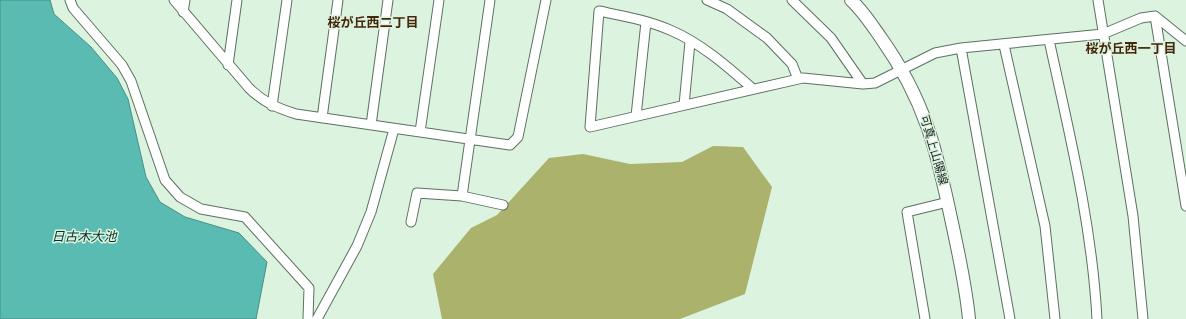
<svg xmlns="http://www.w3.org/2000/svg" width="1186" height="319" font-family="Commissioner,'Noto Sans JP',sans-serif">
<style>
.forest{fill:#aab26c}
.water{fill:#59bbb1;stroke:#488f86}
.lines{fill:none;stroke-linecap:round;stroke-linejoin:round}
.minor-casing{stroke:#5c7060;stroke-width:11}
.major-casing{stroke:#5c7060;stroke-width:14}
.minor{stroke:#fff;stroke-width:9}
.major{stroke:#fff;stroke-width:12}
.labels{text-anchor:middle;stroke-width:3;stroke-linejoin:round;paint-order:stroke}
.street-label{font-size:12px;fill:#202821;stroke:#dcf3e0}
.neighbourhood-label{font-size:13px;font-weight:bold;fill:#44260a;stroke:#dcf3e0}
.water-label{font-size:13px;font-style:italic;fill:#01322e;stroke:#dcf3e0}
</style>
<rect width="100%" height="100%" fill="#dcf3e0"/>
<!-- forest -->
<path class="forest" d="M713 146 743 147 772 187 745 294 680 319H442L433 274 471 228 497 215 549 158 583 154 630 164 682 162Z"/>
<!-- water -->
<path class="water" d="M0 0H50L54 14 91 47 117 78 128 99 146 177 160 202 185 217 239 233 267 262 256 319H0Z"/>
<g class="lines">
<!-- minor casing -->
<g class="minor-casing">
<path id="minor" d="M70 0 73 8 122 65 131 81 165 180 180 197 201 209 245 217 309 288 308 319
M174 0 249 88C263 102 277 108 296 114L510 145 518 137 546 0
M707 0 727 9 767 38 792 64 798 79
M792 0 831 38 863 84
M1098 0 1133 216 1143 319
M183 12 185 0
M1155 16 1186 206
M1049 40C1069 132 1092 224 1097 319
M1004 45 1045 226 1055 319
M961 48 1010 319
M228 65 237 0
M753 89C728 67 701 43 670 30 647 20 623 16 599 11L590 127 803 78 863 84 875 83 935 53 961 48 1103 34 1141 18 1155 16 1186 41
M684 105 690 42
M272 106 287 0
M636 116 646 22
M322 118 338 0
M371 125 388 0
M420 132 439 0
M462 196 490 0
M411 222 417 193 462 196 503 205
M317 319 357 246 371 212 394 129
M925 319 907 212 948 202"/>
</g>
<!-- major casing -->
<g class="major-casing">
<path id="major" d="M851 0C863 11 872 25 881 38 925 100 937 151 952 223 959 255 966 287 969 319"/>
</g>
<!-- minor -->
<use href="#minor" class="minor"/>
<!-- major -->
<use href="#major" class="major"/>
</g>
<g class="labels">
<!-- street labels -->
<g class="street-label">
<text transform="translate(934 150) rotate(74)" y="4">可真上山陽線</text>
</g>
<!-- neighbourhood labels -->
<g class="neighbourhood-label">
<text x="373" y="27">桜が丘西二丁目</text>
<text x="1131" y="53">桜が丘西一丁目</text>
</g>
<!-- water labels -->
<g class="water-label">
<text x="84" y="241">日古木大池</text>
</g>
</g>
</svg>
